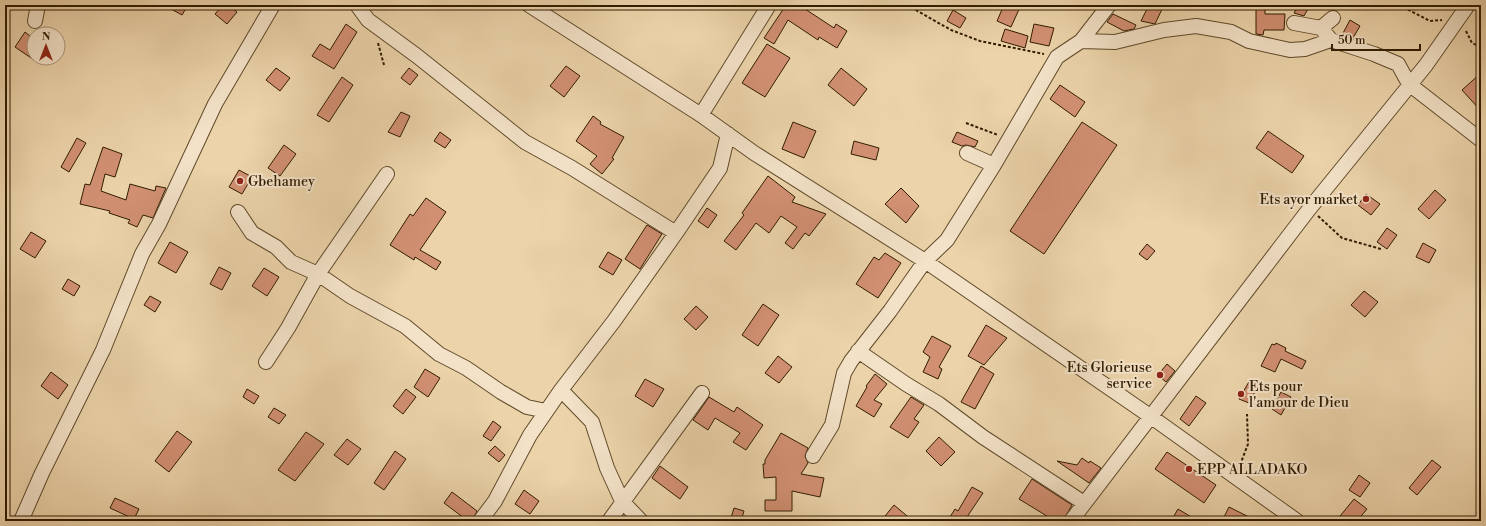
<svg xmlns="http://www.w3.org/2000/svg" width="1486" height="526" font-family="'Libre Bodoni',serif">
<style>
.building{fill:#d29073;stroke:#301c00}
.lines{fill:none;stroke-linecap:round;stroke-linejoin:round}
.minor-casing{stroke:#5f4a2a;stroke-width:16}
.path{stroke:#301c00;stroke-width:2;stroke-dasharray:3 2;stroke-linecap:butt}
.minor{stroke:#f3e2c8;stroke-width:14}
.poi-dot{fill:#8f2418;stroke:#f3e2c8;stroke-width:1.5}
.labels{text-anchor:middle;stroke-width:4;stroke-linejoin:round;paint-order:stroke}
.poi-label{font-size:14px;fill:#301c00;stroke:#f3e2c8;text-anchor:start}
</style>
<rect width="100%" height="100%" fill="#ecd3aa"/>
<filter id="stains"><feTurbulence type="fractalNoise" baseFrequency=".005" numOctaves="4"/><feColorMatrix values="0 0 0 0 .2 0 0 0 0 .09 0 0 0 0 .02 0 0 0 .5 -.17"/></filter>
<radialGradient id="worn" r=".72"><stop offset=".6" stop-color="#630" stop-opacity="0"/><stop offset="1" stop-color="#630" stop-opacity=".3"/></radialGradient>
<!-- building -->
<path class="building" d="M164 5H188L182 15Z
M223 5H229L237 12 227 24 215 14Z
M786 5H799L834 28 836 24 847 31 837 48 819 37 818 40 788 20 774 44 764 38Z
M1004 5H1021L1011 27 997 21Z
M1149 5H1164L1155 24 1141 21Z
M1256 5H1265V14H1285L1284 30H1264L1263 35 1256 34Z
M1299 5H1310L1304 16 1294 13Z
M953 10 966 18 960 28 947 21Z
M1113 14 1136 25 1134 29 1124 31 1107 22Z
M1350 20 1360 26 1353 38 1342 35Z
M346 24 357 32 334 69 312 56 320 44 330 50Z
M1034 24 1054 28 1049 46 1030 42Z
M1005 29 1028 36 1025 48 1001 41Z
M25 32 34 39V60L15 47Z
M767 44 790 58 765 97 742 83Z
M566 66 580 76 564 97 550 86Z
M276 68 290 78 280 91 266 80Z
M409 68 418 75 410 85 401 78Z
M841 68 867 89 854 106 828 85Z
M1481 73V111L1462 90Z
M342 77 353 85 329 122 317 115Z
M1060 85 1085 102 1075 117 1050 99Z
M401 112 410 116 400 137 388 132Z
M593 116 601 122 600 124 624 137 612 158 614 159 602 174 590 164 597 156 576 141Z
M793 122 816 131 804 158 782 149Z
M1082 122 1117 145 1044 254 1010 231Z
M1268 131 1304 156 1292 173 1256 148Z
M440 132 451 140 445 148 434 141Z
M957 132 978 141 975 147 966 145 962 146 952 142Z
M77 138 86 143 69 172 61 167Z
M854 141 879 148 876 160 851 154Z
M284 145 296 154 280 176 268 168Z
M103 147 122 154 115 177 105 174 101 191 126 200 130 184 155 191 156 186 166 188 153 218 143 215 137 227 128 223 130 220 109 213 110 211 80 204 85 184 90 185Z
M239 170 252 177 242 194 229 187Z
M768 176 795 197 792 202 826 214 809 236 805 233 793 249 785 243 797 227 781 216 769 233 756 223 736 250 724 241 744 215 742 213Z
M901 188 919 206 906 223 885 204Z
M1435 190 1446 200 1429 219 1418 209Z
M1366 194 1380 204 1371 215 1358 205Z
M426 198 446 212 420 250 441 262 436 270 415 257 414 260 390 245 410 214 413 216Z
M707 208 717 215 708 228 698 221Z
M647 225 662 234 640 269 625 259Z
M1387 228 1397 235 1387 249 1377 242Z
M31 232 46 241 35 258 20 249Z
M170 242 188 252 176 273 158 263Z
M1423 243 1436 250 1429 263 1416 257Z
M1147 244 1155 251 1147 260 1139 254Z
M608 252 622 260 613 275 599 267Z
M885 253 901 263 878 298 856 284 874 257 879 260Z
M219 267 231 273 222 290 210 284Z
M264 268 279 277 267 296 252 286Z
M68 279 80 286 74 296 62 289Z
M1364 291 1378 302 1365 317 1351 305Z
M150 296 161 302 155 312 144 305Z
M763 304 779 315 758 346 742 335Z
M696 306 708 317 696 330 684 319Z
M986 325 1007 338 984 365 968 356Z
M932 336 951 346 939 367 942 369 938 379 923 372 930 357 923 352Z
M1276 343 1286 348 1285 351 1306 361 1302 369 1281 359 1275 372 1261 366 1272 344 1275 345Z
M778 356 792 367 779 383 765 373Z
M1167 364 1175 371 1166 382 1158 375Z
M981 366 994 374 975 409 961 402Z
M425 369 440 378 428 397 414 387Z
M51 372 68 385 58 399 41 386Z
M875 374 887 384 874 400 882 404 874 417 856 406 867 387 866 386Z
M645 379 664 389 653 407 635 396Z
M1250 380 1259 384 1249 403 1239 399Z
M247 389 259 396 254 404 243 397Z
M406 389 416 397 403 414 393 406Z
M1281 392 1291 397 1281 415 1272 409Z
M1196 396 1206 403 1189 426 1180 419Z
M709 397 734 412 737 407 763 425 746 450 733 442 740 433 715 418 708 430 693 420Z
M911 397 924 405 914 419 919 422 908 438 890 427Z
M274 408 286 415 279 424 268 417Z
M493 421 501 427 491 441 483 436Z
M177 431 192 442 169 472 155 461Z
M306 432 324 444 295 481 278 470Z
M781 433 808 448 805 456 808 463 801 474 824 478 820 497 792 491V511H765V500H776V477L764 478 763 464H765V460Z
M939 437 955 452 941 466 926 451Z
M347 439 361 449 348 465 334 455Z
M495 446 505 455 499 462 488 453Z
M395 451 406 459 384 490 374 483Z
M1167 452 1216 485 1204 503 1155 469Z
M1082 458 1089 463 1090 461 1101 468 1089 483 1057 461 1077 465Z
M1432 460 1441 467 1417 495 1409 488Z
M660 466 688 487 680 499 652 478Z
M1359 475 1370 483 1360 497 1349 490Z
M1032 479 1072 505 1063 521H1055L1019 499Z
M972 487 983 493 967 517 972 521H951L953 519 950 517 955 509 958 511Z
M524 490 539 501 530 514 515 504Z
M452 492 477 511 472 521H468L444 503Z
M115 498 139 509 134 519 110 508Z
M1354 499 1367 509 1357 521H1336Z
M894 505 913 521H881Z
M1229 507 1257 521H1222Z
M734 508 744 511 741 521H730Z
M1178 509 1198 521H1171Z"/>
<g class="lines">
<!-- minor casing -->
<g class="minor-casing">
<path id="minor" d="M357 5 368 20 417 56 525 142 572 168 676 233 614 321 561 390 592 422 607 468 622 501 641 521
M529 5 701 115 754 153 925 261 1150 416 1297 521
M35 21 38 5
M1294 23 1321 28 1333 18
M1321 28 1331 40 1374 54 1398 64 1409 84 1481 140
M1081 41 1109 5
M701 115 769 5
M967 153 994 165
M238 212 252 233 276 247 291 262 318 274 387 174
M676 233 720 168 728 134
M858 351 906 384 939 404 983 437 1084 503
M266 362 288 328 318 274 350 296 405 326 439 354 466 368 501 392 527 407 546 411
M813 456 832 425 844 373 851 361 890 311 925 261 947 240 994 165 1057 57 1081 41 1115 42 1164 30 1196 26 1231 32 1249 41 1290 50 1305 49 1331 40
M21 521 42 473 103 350 142 254 159 224 215 104 273 5
M480 521 495 501 530 435 561 390
M609 521 702 393
M1071 521 1310 208 1426 65 1468 5"/>
</g>
<!-- path -->
<path class="path" d="M907 5 951 30 980 41 1044 54
M1399 5 1430 21 1442 20
M1466 31 1472 43 1481 47
M378 43 384 65
M966 123 998 135
M1318 216 1342 238 1381 249
M1240 465 1248 444 1247 414"/>
<!-- minor -->
<use href="#minor" class="minor"/>
</g>
<!-- markers -->
<g class="poi-dot">
<circle cx="240" cy="181" r="4"/>
<circle cx="1366" cy="199" r="4"/>
<circle cx="1160" cy="375" r="4"/>
<circle cx="1241" cy="394" r="4"/>
<circle cx="1189" cy="469" r="4"/>
</g>
<g class="labels">
<!-- poi labels -->
<g class="poi-label">
<text x="248" y="186">Gbehamey</text>
<text x="1358" y="204" text-anchor="end">Ets ayor market</text>
<text x="1152" y="372" text-anchor="end">Ets Glorieuse<tspan x="1152" dy="16">service</tspan></text>
<text x="1249" y="391">Ets pour<tspan x="1249" dy="16">l'amour de Dieu</tspan></text>
<text x="1197" y="474">EPP ALLADAKO</text>
</g>
</g>
<!-- margin -->
<rect width="1486" height="526" fill="none" stroke="#ecd3aa" stroke-width="20"/>
<rect x="6" y="6" width="1474" height="514" fill="none" stroke="#301c00" stroke-width="2"/>
<rect x="10" y="10" width="1466" height="506" fill="none" stroke="#301c00"/>
<!-- north arrow -->
<g transform="translate(46 46)"><circle r="19" fill="#f3e2c8" stroke="#a59378"/>
<path d="M0-3L7 15L0 10L-7 15Z" fill="#8f2418"/>
<text y="-6" font-size="11" font-weight="bold" text-anchor="middle" fill="#301c00">N</text>
</g>
<!-- scale -->
<path d="M1332 44v6h88v-6" fill="none" stroke="#301c00" stroke-width="2"/>
<text x="1338" y="44" font-size="12" fill="#301c00" stroke="#f3e2c8" stroke-width="3" paint-order="stroke">50 m</text>
<rect width="100%" height="100%" filter="url(#stains)"/>
<rect width="100%" height="100%" fill="url(#worn)"/>
</svg>
